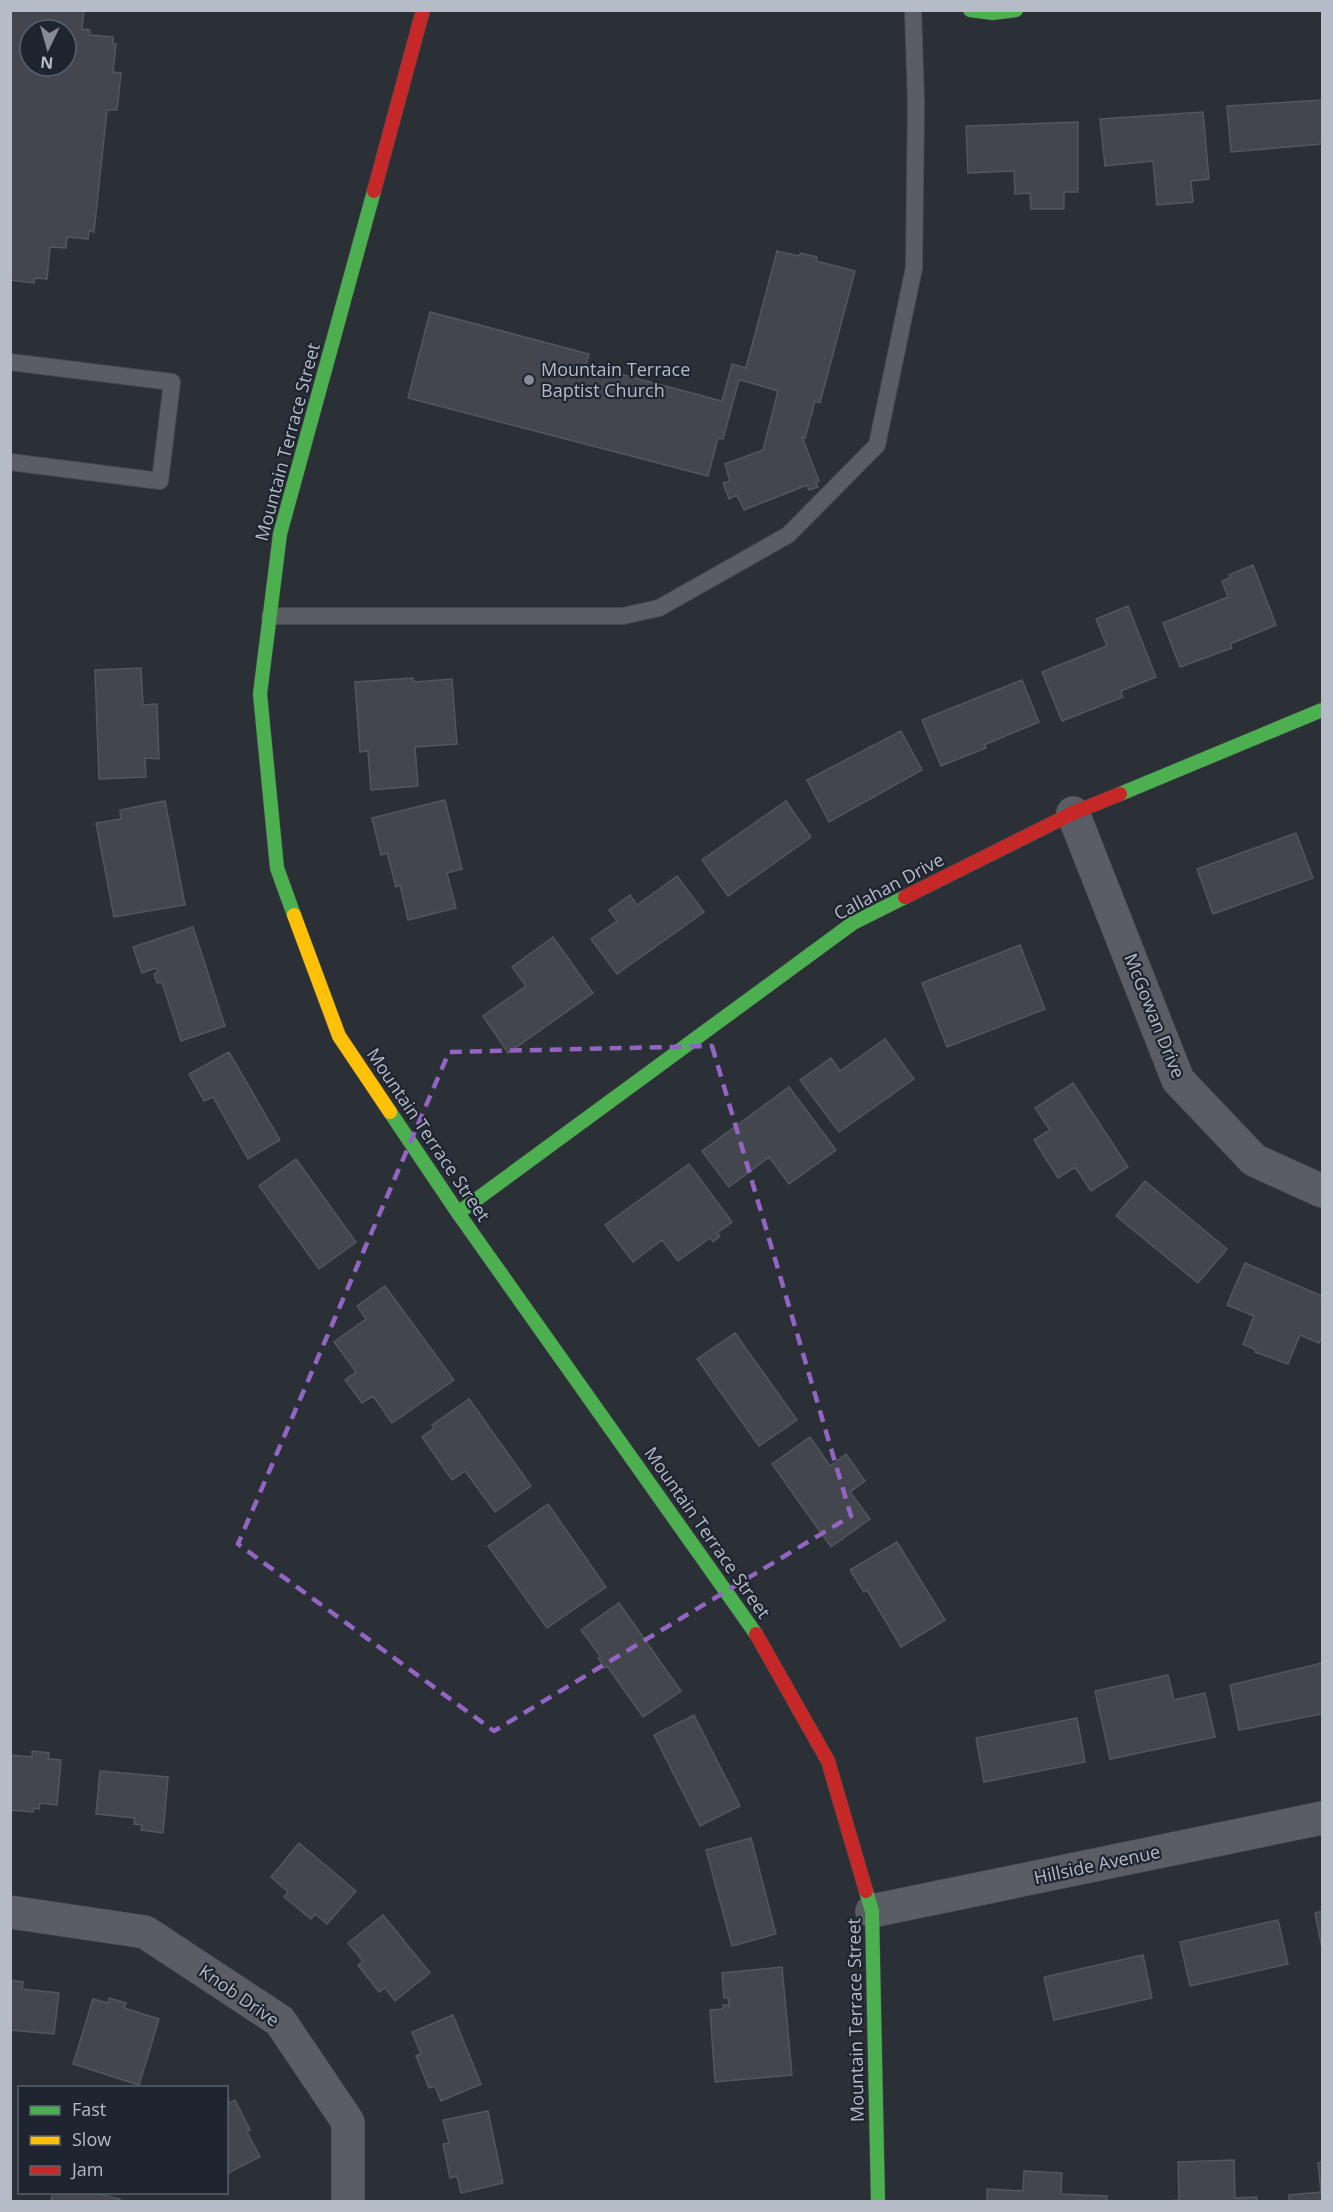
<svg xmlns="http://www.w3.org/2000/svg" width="1333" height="2212" font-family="'Open Sans',sans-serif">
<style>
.building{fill:#43474d;stroke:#52565d;stroke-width:1.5;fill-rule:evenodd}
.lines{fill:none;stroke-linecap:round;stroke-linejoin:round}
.lane-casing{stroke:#484b51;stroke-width:18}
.street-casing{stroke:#484b51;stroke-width:34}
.fast-casing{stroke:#484b51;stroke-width:15}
.slow-casing{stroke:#484b51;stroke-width:15}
.jam-casing{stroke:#484b51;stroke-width:15}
.lane{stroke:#5a5d64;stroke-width:16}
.street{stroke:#5a5d64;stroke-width:33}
.fast{stroke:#4caf50;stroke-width:14}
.slow{stroke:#ffc107;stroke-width:14}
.jam{stroke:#c62828;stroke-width:14}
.marked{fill:none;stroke:#9265c2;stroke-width:4.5;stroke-dasharray:12 8;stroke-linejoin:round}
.poi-dot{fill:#858a94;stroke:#1e2530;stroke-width:2}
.labels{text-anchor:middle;stroke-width:4.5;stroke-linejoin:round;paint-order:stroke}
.poi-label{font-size:18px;fill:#b5bbc7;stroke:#1e2530;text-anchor:start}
.street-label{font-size:18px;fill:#b5bbc7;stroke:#1e2530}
</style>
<rect width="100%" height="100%" fill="#2b2f36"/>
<!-- building -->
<path class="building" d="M10 10H84L82 29 90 30V35L113 37V44H116L113 72 121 73 117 110H107L94 232 89 231 88 239 67 237 66 248 50 247 47 279 35 278 34 283 10 280ZM30 30H66V66H30Z
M1322 100V144L1231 152 1227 106Z
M1203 112 1209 179 1191 181 1193 202 1157 205 1153 161 1105 166 1100 119Z
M1078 122V192H1064V209H1031L1030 193 1015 194 1014 171 968 173 966 126Z
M777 251 799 256 801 253 817 257 816 261 855 271 820 403 815 401 805 438 802 437 819 481 816 482 818 487 809 490 807 485 744 510 737 495 729 499 723 483 730 481 725 464 763 450 778 391 744 381 739 380 723 439 718 438 708 476 408 398 430 312 589 354 586 365 722 401 732 364 746 368Z
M1253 565 1276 625 1230 644 1232 648 1180 667 1163 623 1228 597 1222 581 1230 578 1229 575Z
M1128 606 1156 677 1121 691 1123 697 1062 721 1042 672 1107 646 1096 619Z
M141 668 143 705 157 704 159 759 145 758 146 777 99 779 95 670Z
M413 678 414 682 452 679 457 744 415 747 418 786 371 790 368 751 360 752 355 682Z
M1022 680 1039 722 984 745 986 748 941 766 922 720Z
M901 731 922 770 829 822 807 780Z
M445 800 462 869 447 873 456 908 408 920 400 885 396 887 387 853 381 855 372 818Z
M165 801 185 905 114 917 96 823 121 819 120 810Z
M786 801 811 837 728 896 702 860Z
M1296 833 1313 878 1213 914 1197 869Z
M677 876 704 912 617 974 591 939 617 921 609 910 630 895 637 905Z
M193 927 225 1026 181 1041 162 982 157 983 154 974 158 972 156 968 142 973 133 947Z
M553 937 593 993 508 1053 483 1016 526 986 512 967Z
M1020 945 1045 1009 947 1047 922 983Z
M885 1039 914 1079 839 1132 800 1080 831 1058 840 1071Z
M229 1052 280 1140 248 1159 213 1097 204 1101 189 1074Z
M1073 1083 1128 1167 1091 1191 1075 1167 1058 1178 1034 1140 1050 1130 1035 1108Z
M789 1087 836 1150 789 1184 769 1157 729 1187 702 1151Z
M296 1159 356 1242 319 1269 259 1186Z
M689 1164 732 1222 717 1233 720 1236 713 1242 710 1238 678 1261 662 1240 633 1262 605 1225Z
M1145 1181 1227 1249 1198 1283 1116 1216Z
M1245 1263 1322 1296V1336L1319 1343 1300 1335 1288 1364 1255 1352 1256 1350 1243 1344 1254 1316 1227 1305Z
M385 1286 454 1380 392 1423 373 1396 362 1403 345 1380 356 1372 334 1342 366 1319 357 1306Z
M735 1333 797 1420 759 1446 697 1359Z
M469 1399 531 1486 495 1512 465 1471 452 1480 422 1437 434 1428 432 1425Z
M810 1437 830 1466 846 1454 865 1481 850 1492 870 1519 831 1547 772 1464Z
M548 1504 606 1587 547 1628 488 1546Z
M897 1542 945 1620 901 1647 867 1590 864 1592 850 1570Z
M619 1603 681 1691 643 1717 607 1666 605 1668 598 1658 601 1657 581 1630Z
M1322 1663V1714L1239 1730 1230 1685Z
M1168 1675 1174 1700 1205 1693 1215 1737 1110 1759 1095 1691Z
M694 1715 740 1806 700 1826 654 1735Z
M1077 1718 1085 1762 984 1782 976 1738Z
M32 1751 49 1753 48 1759 61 1760 57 1805 40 1803 39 1809 34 1808 33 1812 10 1810V1755L32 1757Z
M100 1771 168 1777 163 1833 141 1830 142 1825 134 1824 135 1818 96 1814Z
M751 1838 776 1934 732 1946 706 1850Z
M299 1843 356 1891 327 1924 315 1914 311 1919 284 1897 288 1892 271 1877Z
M1322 1911V1948L1315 1913Z
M383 1915 430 1973 395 2001 385 1988 379 1992 358 1965 363 1961 348 1943Z
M1278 1920 1288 1964 1190 1986 1180 1942Z
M1143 1955 1152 1998 1054 2020 1044 1977Z
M782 1967 792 2075 715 2082 710 2010 723 2009V2005H729L730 2008 728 1998H724L722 1973Z
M10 1980 23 1982 22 1989 59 1993 54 2034 10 2030Z
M109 1998 126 2003 124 2008 159 2019 139 2085 73 2064 93 1999 108 2003Z
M453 2015 481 2084 441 2101 435 2086 429 2088 416 2056 421 2054 412 2032Z
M228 2099 230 2103 235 2100 250 2130 247 2132 260 2157 226 2174Z
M488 2111 503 2183 461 2193 457 2176 450 2178 443 2144 449 2143 443 2120Z
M1234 2160 1235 2198 1257 2197V2202H1158L1179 2200 1178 2162Z
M1322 2162V2202H1289V2195L1321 2192 1318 2163Z
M1024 2171 1062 2173 1061 2194 1107 2196V2202H987V2189L1023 2191Z
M53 2192H90L120 2199 119 2202H51Z"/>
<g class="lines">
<!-- lane casing -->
<g class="lane-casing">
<path id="lane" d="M10 362 172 382 160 481 10 462
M270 616H623L659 608 788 535 877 445 914 268 916 102 913 10"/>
</g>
<!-- street casing -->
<g class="street-casing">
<path id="street" d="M1073 813 1178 1080 1254 1160 1322 1191
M872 1911 1322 1818
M10 1912 145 1932 280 2021 348 2122V2202"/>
</g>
<!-- fast casing -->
<g class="fast-casing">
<path id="fast" d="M970 10 993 13 1016 10
M1120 794 1322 710
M294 915 277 868 260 694 280 534 374 191
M390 1112 458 1213 756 1634
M458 1213 853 923 905 897
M866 1891 872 1911 878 2202"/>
</g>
<!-- slow casing -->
<g class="slow-casing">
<path id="slow" d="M294 915 339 1036 390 1112"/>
</g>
<!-- jam casing -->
<g class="jam-casing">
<path id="jam" d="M374 191 423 10
M905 897 1073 813 1120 794
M756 1634 828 1761 866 1891"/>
</g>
<!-- lane -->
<use href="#lane" class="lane"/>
<!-- street -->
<use href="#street" class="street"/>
<!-- fast -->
<use href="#fast" class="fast"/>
<!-- slow -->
<use href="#slow" class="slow"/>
<!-- jam -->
<use href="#jam" class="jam"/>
</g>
<!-- marked area -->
<path class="marked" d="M712 1046 851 1516 494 1731 238 1544 449 1052Z"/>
<!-- markers -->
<circle class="poi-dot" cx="529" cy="380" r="6"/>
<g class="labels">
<!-- poi labels -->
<g class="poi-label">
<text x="541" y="376">Mountain Terrace<tspan x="541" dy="21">Baptist Church</tspan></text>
</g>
<!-- street labels -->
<g class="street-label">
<text transform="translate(288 442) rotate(-75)" y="6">Mountain Terrace Street</text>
<text transform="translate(889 887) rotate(-28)" y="6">Callahan Drive</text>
<text transform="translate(1154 1016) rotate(68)" y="6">McGowan Drive</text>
<text transform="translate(428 1135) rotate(56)" y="6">Mountain Terrace Street</text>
<text transform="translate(707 1533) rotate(55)" y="6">Mountain Terrace Street</text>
<text transform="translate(1097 1865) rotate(-12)" y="6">Hillside Avenue</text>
<text transform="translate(239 1996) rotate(35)" y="6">Knob Drive</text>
<text transform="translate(856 2020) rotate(-91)" y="6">Mountain Terrace Street</text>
</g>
</g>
<!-- border -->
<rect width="1333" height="2212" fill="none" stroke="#b5bbc7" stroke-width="24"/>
<!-- legend -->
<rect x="18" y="2086" width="210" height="108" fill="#1e2530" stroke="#5a616c" stroke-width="1.5"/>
<rect x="30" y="2106" width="30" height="9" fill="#4caf50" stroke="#5a616c" stroke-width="1.5"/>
<text x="72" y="2116" font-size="18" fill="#b5bbc7">Fast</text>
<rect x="30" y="2136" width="30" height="9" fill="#ffc107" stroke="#5a616c" stroke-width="1.5"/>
<text x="72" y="2146" font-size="18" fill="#b5bbc7">Slow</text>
<rect x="30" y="2166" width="30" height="9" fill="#c62828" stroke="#5a616c" stroke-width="1.5"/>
<text x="72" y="2176" font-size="18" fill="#b5bbc7">Jam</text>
<!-- north arrow -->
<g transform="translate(48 48) rotate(185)"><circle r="28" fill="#1e2530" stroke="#5a616c" stroke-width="1.5"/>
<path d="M0-4.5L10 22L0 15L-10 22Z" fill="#858a94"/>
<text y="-9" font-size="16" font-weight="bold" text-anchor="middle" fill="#b5bbc7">N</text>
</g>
</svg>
